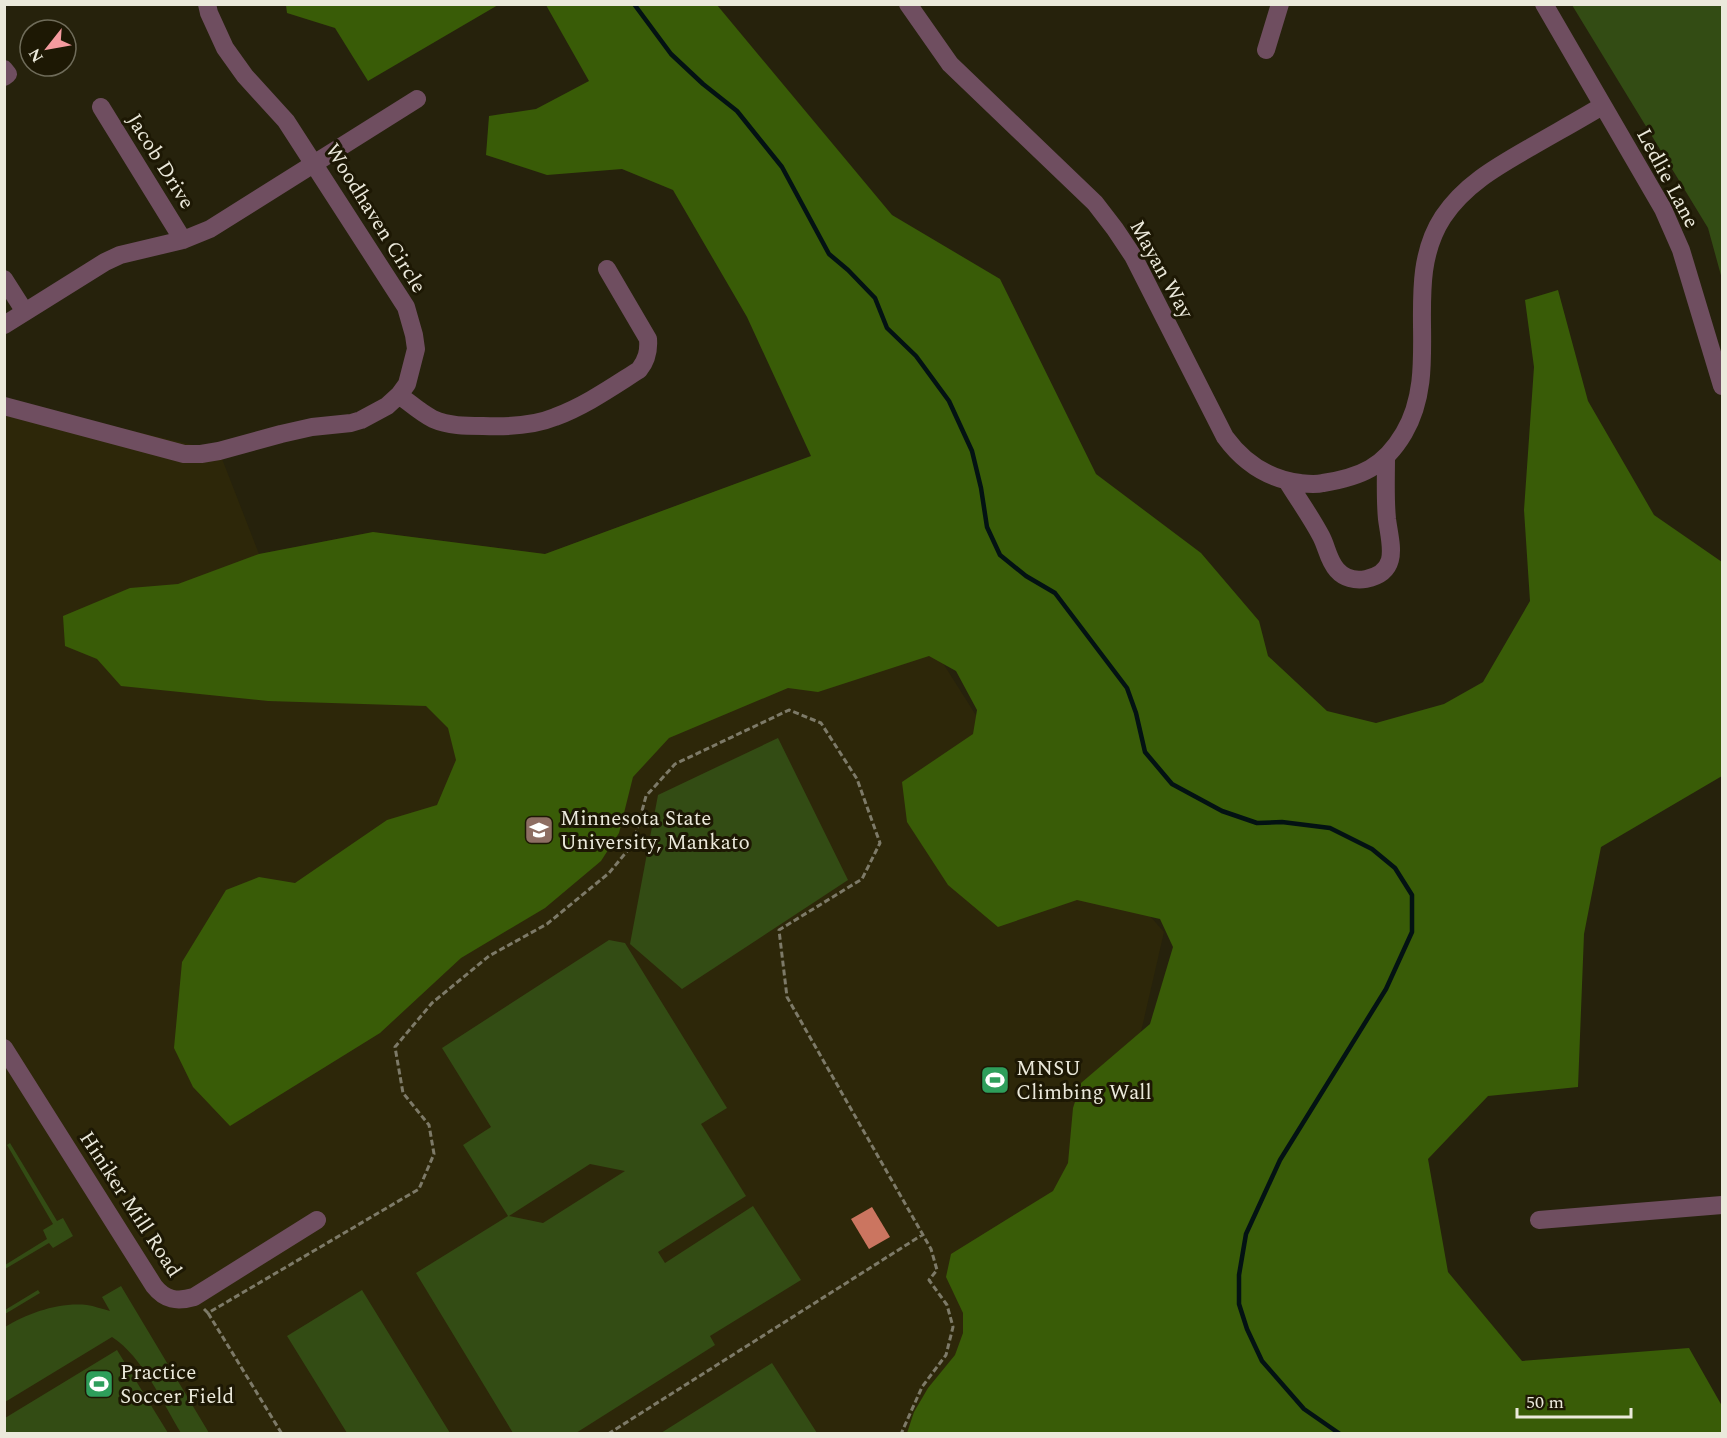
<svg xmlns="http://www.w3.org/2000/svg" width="1727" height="1438" font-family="Spectral,serif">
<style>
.built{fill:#2d2709}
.green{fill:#334c14;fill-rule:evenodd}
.forest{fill:#395c07}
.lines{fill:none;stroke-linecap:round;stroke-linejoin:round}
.stream{stroke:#031213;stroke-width:4.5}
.building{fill:#cb7560}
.path{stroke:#7d7a68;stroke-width:3;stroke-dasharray:6 3;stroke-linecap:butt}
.minor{stroke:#6f4e60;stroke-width:18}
.labels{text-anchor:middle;stroke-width:6;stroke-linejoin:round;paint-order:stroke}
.street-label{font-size:21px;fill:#ebe9db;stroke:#1d1804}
.poi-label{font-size:21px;fill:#ebe9db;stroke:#1d1804;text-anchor:start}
</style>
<rect width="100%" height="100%" fill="#26220c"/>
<!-- built -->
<path class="built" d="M5 401 219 451 259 554 373 532 545 554 812 456 984 728 1164 932 1132 1071 929 1433 5 1434Z"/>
<!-- green -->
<path class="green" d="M1572 5H1722V279L1708 228Z
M778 738 848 880 682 989 630 944 658 795Z
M609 940 625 943 727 1108 701 1124 746 1196 658 1252 665 1263 753 1206 801 1280 710 1336 715 1345 576 1433H513L416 1273 508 1216 463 1145 491 1127 442 1048ZM590 1164 625 1171 543 1223 509 1216Z
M10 1143 57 1221 63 1218 73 1236 53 1248 49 1243 5 1269V1265L47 1239 43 1230 53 1224 7 1145Z
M121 1286 209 1433H181C162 1402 143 1357 112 1337L5 1402V1327C28 1313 59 1302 87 1305 94 1306 102 1309 110 1311L102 1297Z
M38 1290 40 1293 5 1314V1310Z
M362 1290 450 1433H347L287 1336Z
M117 1350 168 1433H5V1418Z
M772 1363 817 1433H661Z"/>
<!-- forest -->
<path class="forest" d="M286 5V4L498 5 368 81 335 28 287 13Z
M546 5H717L892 215 1000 279 1096 474 1201 553 1259 621 1268 656 1327 711 1376 723 1444 704 1483 682 1530 601 1524 510 1534 367 1525 300 1558 290 1588 401 1654 515 1722 562V776L1601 847 1584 934 1578 1087 1488 1096 1428 1159 1448 1272 1522 1361 1689 1348 1722 1406V1433H907L914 1412 928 1388 955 1355 963 1333V1313L946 1277 951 1254 1053 1191 1068 1163 1073 1108 1081 1083 1150 1024 1173 947 1160 919 1077 900 998 927 948 885 907 822 902 782 973 734 977 710 956 671 929 656 818 692 788 688 669 738 633 777 619 833 601 861 545 908 461 958 380 1033 230 1126 193 1087 174 1048 182 962 226 890 259 877 295 883 387 820 437 805 456 760 448 728 426 706 268 701 121 686 97 659 65 646 63 616 130 588 178 584 259 554 373 532 545 554 811 456 747 317 673 190 622 169 547 175 486 155 489 116 536 109 589 81Z"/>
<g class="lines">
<!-- stream -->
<path class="stream" d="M634 4 671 54 703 84 737 111 782 167 829 254 848 270 875 298 887 328 916 356 949 401 972 451 981 488 987 527 1000 555 1026 576 1055 593 1127 688 1136 713 1145 752 1172 784 1222 811 1257 823 1282 822 1330 828 1372 849 1395 868 1412 895V932L1386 989 1280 1160 1246 1234 1239 1275V1304L1247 1329 1262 1361 1304 1409 1340 1434"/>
</g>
<!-- building -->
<path class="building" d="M872 1207 890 1237 869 1249 851 1219Z"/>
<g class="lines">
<!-- path -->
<path class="path" d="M204 1309 208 1313 419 1189 434 1154 429 1125 403 1093 395 1047 432 1003 489 956 547 924 609 873 633 844 646 796 675 764 789 710 821 723 857 779 880 843 862 879 779 930 787 997 931 1249 937 1270 929 1280 947 1305 953 1327 946 1355 922 1387 901 1434
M208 1313 282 1434
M608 1434 922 1235"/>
<!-- minor -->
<path class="minor" d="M908 4 950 64 1095 203 1115 229 1133 256 1225 437C1244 463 1268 479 1300 483 1308 484 1315 485 1323 483 1361 477 1384 467 1404 433 1443 367 1400 283 1443 217 1465 184 1498 166 1531 147 1555 133 1579 120 1602 106
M1544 4 1663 209 1681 250 1722 386
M1266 50 1280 4
M4 69 8 74 4 77
M101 107 183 240
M4 279 25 312
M4 325 105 262 120 255 183 240 210 229 417 99
M399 395C410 403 421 413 433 419 449 426 465 426 483 426 506 427 533 426 555 417 585 406 612 387 639 370 647 360 649 351 648 339L607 269
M4 406 184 454H201L219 451 281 434 312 427 351 423 361 420 387 406 399 395 407 384 416 349 414 335 406 307 286 121 245 76 225 48 209 13 207 4
M1287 481C1298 499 1311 517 1321 536 1327 547 1328 560 1337 570 1344 578 1355 581 1366 579 1401 572 1390 543 1387 519 1385 499 1386 478 1386 458
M4 1048 154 1286C165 1300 177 1302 194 1297L317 1220
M1539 1220 1722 1205"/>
</g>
<!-- icons -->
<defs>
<g id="university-square" transform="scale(1.5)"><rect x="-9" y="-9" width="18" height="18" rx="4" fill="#8d6e63" stroke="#1d1804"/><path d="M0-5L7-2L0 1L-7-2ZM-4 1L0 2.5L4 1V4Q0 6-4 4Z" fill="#fff"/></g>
<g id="stadium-square" transform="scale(1.5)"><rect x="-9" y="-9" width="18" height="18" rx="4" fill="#2e9e5b" stroke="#1d1804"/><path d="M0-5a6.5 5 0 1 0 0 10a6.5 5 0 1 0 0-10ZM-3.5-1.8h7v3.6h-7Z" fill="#fff"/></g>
</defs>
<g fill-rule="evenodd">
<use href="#university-square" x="539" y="830"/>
<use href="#stadium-square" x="995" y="1080"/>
<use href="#stadium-square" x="99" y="1384"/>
</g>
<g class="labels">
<!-- street labels -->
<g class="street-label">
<text transform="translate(161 161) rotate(58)" y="7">Jacob Drive</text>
<text transform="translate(1668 178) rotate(62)" y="7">Ledlie Lane</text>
<text transform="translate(376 218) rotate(58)" y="7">Woodhaven Circle</text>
<text transform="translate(1162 269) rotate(61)" y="7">Mayan Way</text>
<text transform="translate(131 1204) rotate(57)" y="7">Hiniker Mill Road</text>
</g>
<!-- poi labels -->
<g class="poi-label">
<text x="560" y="825">Minnesota State<tspan x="560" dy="24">University, Mankato</tspan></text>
<text x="1016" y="1075">MNSU<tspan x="1016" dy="24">Climbing Wall</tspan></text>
<text x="120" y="1379">Practice<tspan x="120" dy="24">Soccer Field</tspan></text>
</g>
</g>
<!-- border -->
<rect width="1727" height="1438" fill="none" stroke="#ebe9db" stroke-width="12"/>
<!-- north arrow -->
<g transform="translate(48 48) rotate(239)"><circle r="28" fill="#1d1804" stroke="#6f6c5a" stroke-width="1.5"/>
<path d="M0-4.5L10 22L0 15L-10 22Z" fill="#f59b9f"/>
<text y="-9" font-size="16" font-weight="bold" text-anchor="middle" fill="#ebe9db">N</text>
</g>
<!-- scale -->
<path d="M1517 1408v9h114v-9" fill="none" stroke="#ebe9db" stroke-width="3"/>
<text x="1526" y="1408" font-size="18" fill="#ebe9db" stroke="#1d1804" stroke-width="4.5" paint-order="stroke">50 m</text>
</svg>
